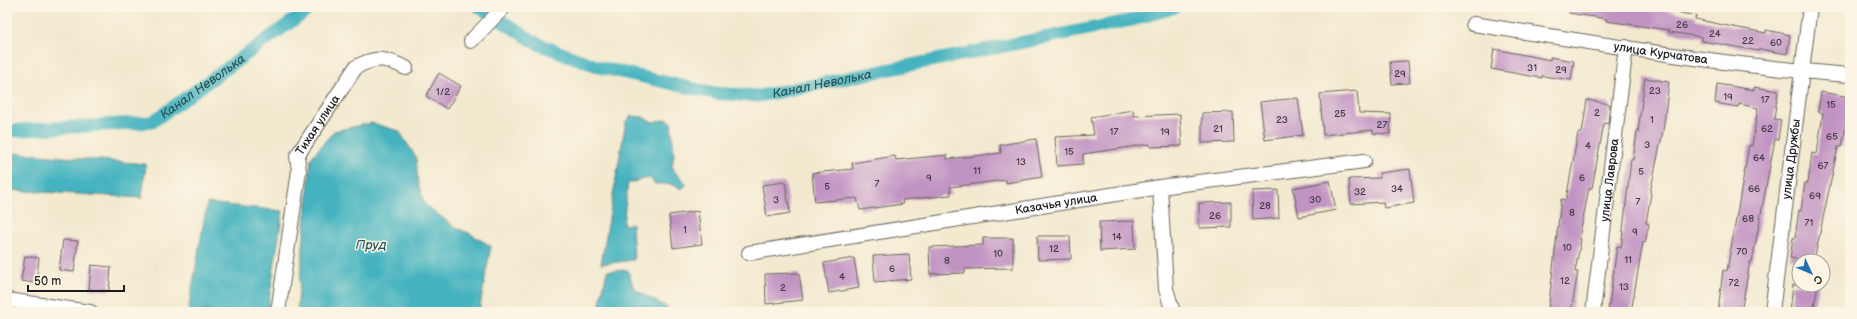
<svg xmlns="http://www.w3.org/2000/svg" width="1857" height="319" font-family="'Balsamiq Sans',sans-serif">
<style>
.water{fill:#44b3bf;stroke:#30686e}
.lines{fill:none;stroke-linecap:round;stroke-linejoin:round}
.canal{stroke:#44b3bf;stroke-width:13}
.building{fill:#c093c2}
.minor-casing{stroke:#67645b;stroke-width:16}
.minor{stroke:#fff;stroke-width:14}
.labels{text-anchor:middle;stroke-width:3;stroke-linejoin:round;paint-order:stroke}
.number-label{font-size:10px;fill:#453a46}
.street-label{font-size:12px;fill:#1c1c1c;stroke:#fcf5e5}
.water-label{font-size:13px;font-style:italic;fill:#2c585d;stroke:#fcf5e5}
</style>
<rect width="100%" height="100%" fill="#fcf5e5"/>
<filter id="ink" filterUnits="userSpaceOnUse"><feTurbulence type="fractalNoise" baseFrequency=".025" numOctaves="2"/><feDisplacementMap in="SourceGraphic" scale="8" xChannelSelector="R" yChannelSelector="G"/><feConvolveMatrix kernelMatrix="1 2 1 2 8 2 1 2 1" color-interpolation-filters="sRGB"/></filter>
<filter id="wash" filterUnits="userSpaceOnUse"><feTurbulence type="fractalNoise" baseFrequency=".012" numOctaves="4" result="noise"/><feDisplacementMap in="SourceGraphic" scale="16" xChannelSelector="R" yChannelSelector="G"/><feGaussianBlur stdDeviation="0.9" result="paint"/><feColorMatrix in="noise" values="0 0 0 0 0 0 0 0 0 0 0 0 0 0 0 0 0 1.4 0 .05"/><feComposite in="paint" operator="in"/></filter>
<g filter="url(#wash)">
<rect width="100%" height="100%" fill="#f2e9cf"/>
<!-- water -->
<path class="water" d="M631 116 642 117 653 122 668 119 671 122 674 154 672 166 675 172 687 184 682 189 670 184H655L650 178 628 183 623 225 632 224 634 260 601 264 626 121Z
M371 123 399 131 416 157 418 183 425 205 456 228 469 233 491 246 479 312H297L311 158 334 131Z
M15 153 146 164 142 198 11 190Z
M207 203 283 211 267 312H188Z
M628 270 634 289 668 308V312H598L607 271Z"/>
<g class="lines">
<!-- canal -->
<g class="canal">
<path id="s1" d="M479 7 538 44 599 67 713 93 759 96 1132 20 1175 7"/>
<path id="s2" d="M7 131 152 122 312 7"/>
</g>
</g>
<g id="blocks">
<!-- building -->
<path class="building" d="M1570 7H1651L1696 16 1695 19 1728 26 1766 33V30L1790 35 1787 54 1759 49V51L1702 41V37L1669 32V30L1606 21 1607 19 1569 13Z
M1494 49 1550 60V57L1574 61 1571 80 1542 76V78L1491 69Z
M1408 61 1410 83 1392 84 1390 62Z
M439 73 461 86 447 109 426 96Z
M1645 78 1669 82 1663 131 1650 193 1651 194 1646 223 1649 224 1645 243 1643 242 1631 312H1608L1617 247 1621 248 1631 159 1633 160 1637 132H1638Z
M1717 84 1754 90V87L1778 91 1774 119 1781 120 1778 139H1775L1752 262H1750L1741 312H1718L1723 270 1727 271 1749 145 1752 146 1758 108 1739 104 1738 107 1715 103Z
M1357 91 1359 113 1391 114 1390 134 1373 133V130L1323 135 1320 94Z
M1821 92 1850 97V115H1848L1842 147H1838L1814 261H1811L1790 258 1793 238H1795L1799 210 1801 211 1805 183H1808L1812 153 1817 154 1823 113 1818 112Z
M1298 98 1303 135 1265 140 1260 102Z
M1587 100 1610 104 1608 124 1604 123 1592 188H1589L1579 239H1581L1575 272H1578L1571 312H1548L1561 199 1566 200 1578 133H1582Z
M1133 110 1134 116 1180 114 1182 146 1150 147V144L1083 154V164L1057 166 1055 137 1094 135 1091 117Z
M1233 112 1234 142 1202 143V113Z
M1036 139 1042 177 1006 183V180L950 187 951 195 902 200 903 204 860 210 857 198 815 202 812 173 853 169 852 163 895 156 896 160 947 155V159L1001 153 1000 145Z
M1410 169 1414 203 1384 208 1383 202 1351 204 1349 179 1380 178 1379 173Z
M1330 181 1336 210 1299 217 1293 188Z
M785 182 790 213 767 217 762 185Z
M1278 190 1279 218 1253 220 1252 191Z
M1231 202V227L1199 228V203Z
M698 211 702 244 673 248 669 215Z
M1134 221 1135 249 1100 251 1099 222Z
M1037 236H1070L1071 259 1038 260Z
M983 238H1013V268L965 269V273L930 274 929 247 983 245Z
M63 240 78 241 74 272 59 270Z
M909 254 911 279 875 282 873 256Z
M25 256 39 258 36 283 21 281Z
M854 258 859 288 829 293 824 263Z
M91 265 111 267 109 291 89 289Z
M799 273 803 300 766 304 765 274Z
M1793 285H1818L1813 312H1790Z"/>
</g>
</g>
<g filter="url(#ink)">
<use href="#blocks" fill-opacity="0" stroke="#67645b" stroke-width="1"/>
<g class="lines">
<!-- minor casing -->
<g class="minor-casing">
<g id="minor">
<path id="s3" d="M1473 24C1598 43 1724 66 1850 75"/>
<path d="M471 41 504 7"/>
<path d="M1160 187 1166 289 1173 312"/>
<path id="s4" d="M749 253 1160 187 1364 161"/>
<path d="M7 300 90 312"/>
<path id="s5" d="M278 312 299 171 297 156 356 67C377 56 385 58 406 68"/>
<path id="s6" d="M1593 312 1626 47"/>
<path id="s7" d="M1772 312 1810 7"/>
</g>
</g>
<!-- minor -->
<use href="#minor" class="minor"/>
</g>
</g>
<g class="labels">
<!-- number labels -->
<g class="number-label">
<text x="1682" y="28">26</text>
<text x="1715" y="37">24</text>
<text x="1748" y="44">22</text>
<text x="1776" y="46">60</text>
<text x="1532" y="71">31</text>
<text x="1561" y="73">29</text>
<text x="1400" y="77">29</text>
<text x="1655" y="94">23</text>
<text x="443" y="95">1/2</text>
<text x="1728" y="100">19</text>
<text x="1765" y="103">17</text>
<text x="1831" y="108">15</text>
<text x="1597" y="116">2</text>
<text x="1340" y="117">25</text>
<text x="1282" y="123">23</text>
<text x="1652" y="123">1</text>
<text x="1382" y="128">27</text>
<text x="1218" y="132">21</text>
<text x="1767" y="132">62</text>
<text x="1114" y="135">17</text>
<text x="1165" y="135">19</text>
<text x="1832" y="140">65</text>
<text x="1647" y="148">3</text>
<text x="1588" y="149">4</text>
<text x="1069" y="155">15</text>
<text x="1759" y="161">64</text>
<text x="1021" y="165">13</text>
<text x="1823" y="169">67</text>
<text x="977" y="174">11</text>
<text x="1641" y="175">5</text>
<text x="929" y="181">9</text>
<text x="1582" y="181">6</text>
<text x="877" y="187">7</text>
<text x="827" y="190">5</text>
<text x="1397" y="192">34</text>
<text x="1754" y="192">66</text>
<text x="1360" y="195">32</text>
<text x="1815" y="199">69</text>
<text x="776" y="203">3</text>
<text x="1315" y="203">30</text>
<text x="1638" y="205">7</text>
<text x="1265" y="209">28</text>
<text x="1572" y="216">8</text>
<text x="1215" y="219">26</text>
<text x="1748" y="222">68</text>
<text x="1809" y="226">71</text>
<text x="685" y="233">1</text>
<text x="1635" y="235">9</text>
<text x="1117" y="240">14</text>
<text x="1567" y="251">10</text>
<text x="1054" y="252">12</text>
<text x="1742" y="255">70</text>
<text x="998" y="257">10</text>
<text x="1628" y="263">11</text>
<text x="947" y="264">8</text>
<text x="892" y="272">6</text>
<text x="842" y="280">4</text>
<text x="1565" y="284">12</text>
<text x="1734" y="286">72</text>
<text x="1624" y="290">13</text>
<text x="783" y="291">2</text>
</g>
<!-- street labels -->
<g class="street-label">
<text dy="4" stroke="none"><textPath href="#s3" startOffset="190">улица Курчатова</textPath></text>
<text dy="4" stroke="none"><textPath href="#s5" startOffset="195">Тихая улица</textPath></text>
<text dy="4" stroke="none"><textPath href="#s7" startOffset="154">улица Дружбы</textPath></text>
<text dy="4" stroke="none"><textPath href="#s6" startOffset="133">улица Лаврова</textPath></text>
<text dy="4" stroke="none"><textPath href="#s4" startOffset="311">Казачья улица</textPath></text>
</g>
<!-- water labels -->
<g class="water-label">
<text dy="5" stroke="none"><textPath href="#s1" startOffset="362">Канал Неволька</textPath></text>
<text dy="5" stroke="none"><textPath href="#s2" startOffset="207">Канал Неволька</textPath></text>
<text x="371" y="249">Пруд</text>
</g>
</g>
<!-- margin -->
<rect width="1857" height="319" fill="none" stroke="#fcf5e5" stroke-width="24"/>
<!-- north arrow -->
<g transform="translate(1811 273) rotate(134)"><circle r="19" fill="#fcf5e5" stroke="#a29e95"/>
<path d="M0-3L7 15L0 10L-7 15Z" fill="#1f6fb2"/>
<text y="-6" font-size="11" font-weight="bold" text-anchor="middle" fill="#1c1c1c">С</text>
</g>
<!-- scale -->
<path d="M28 285v6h96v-6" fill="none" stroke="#1c1c1c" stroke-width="2"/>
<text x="34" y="285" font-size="12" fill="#1c1c1c" stroke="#fcf5e5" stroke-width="3" paint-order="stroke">50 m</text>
</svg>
